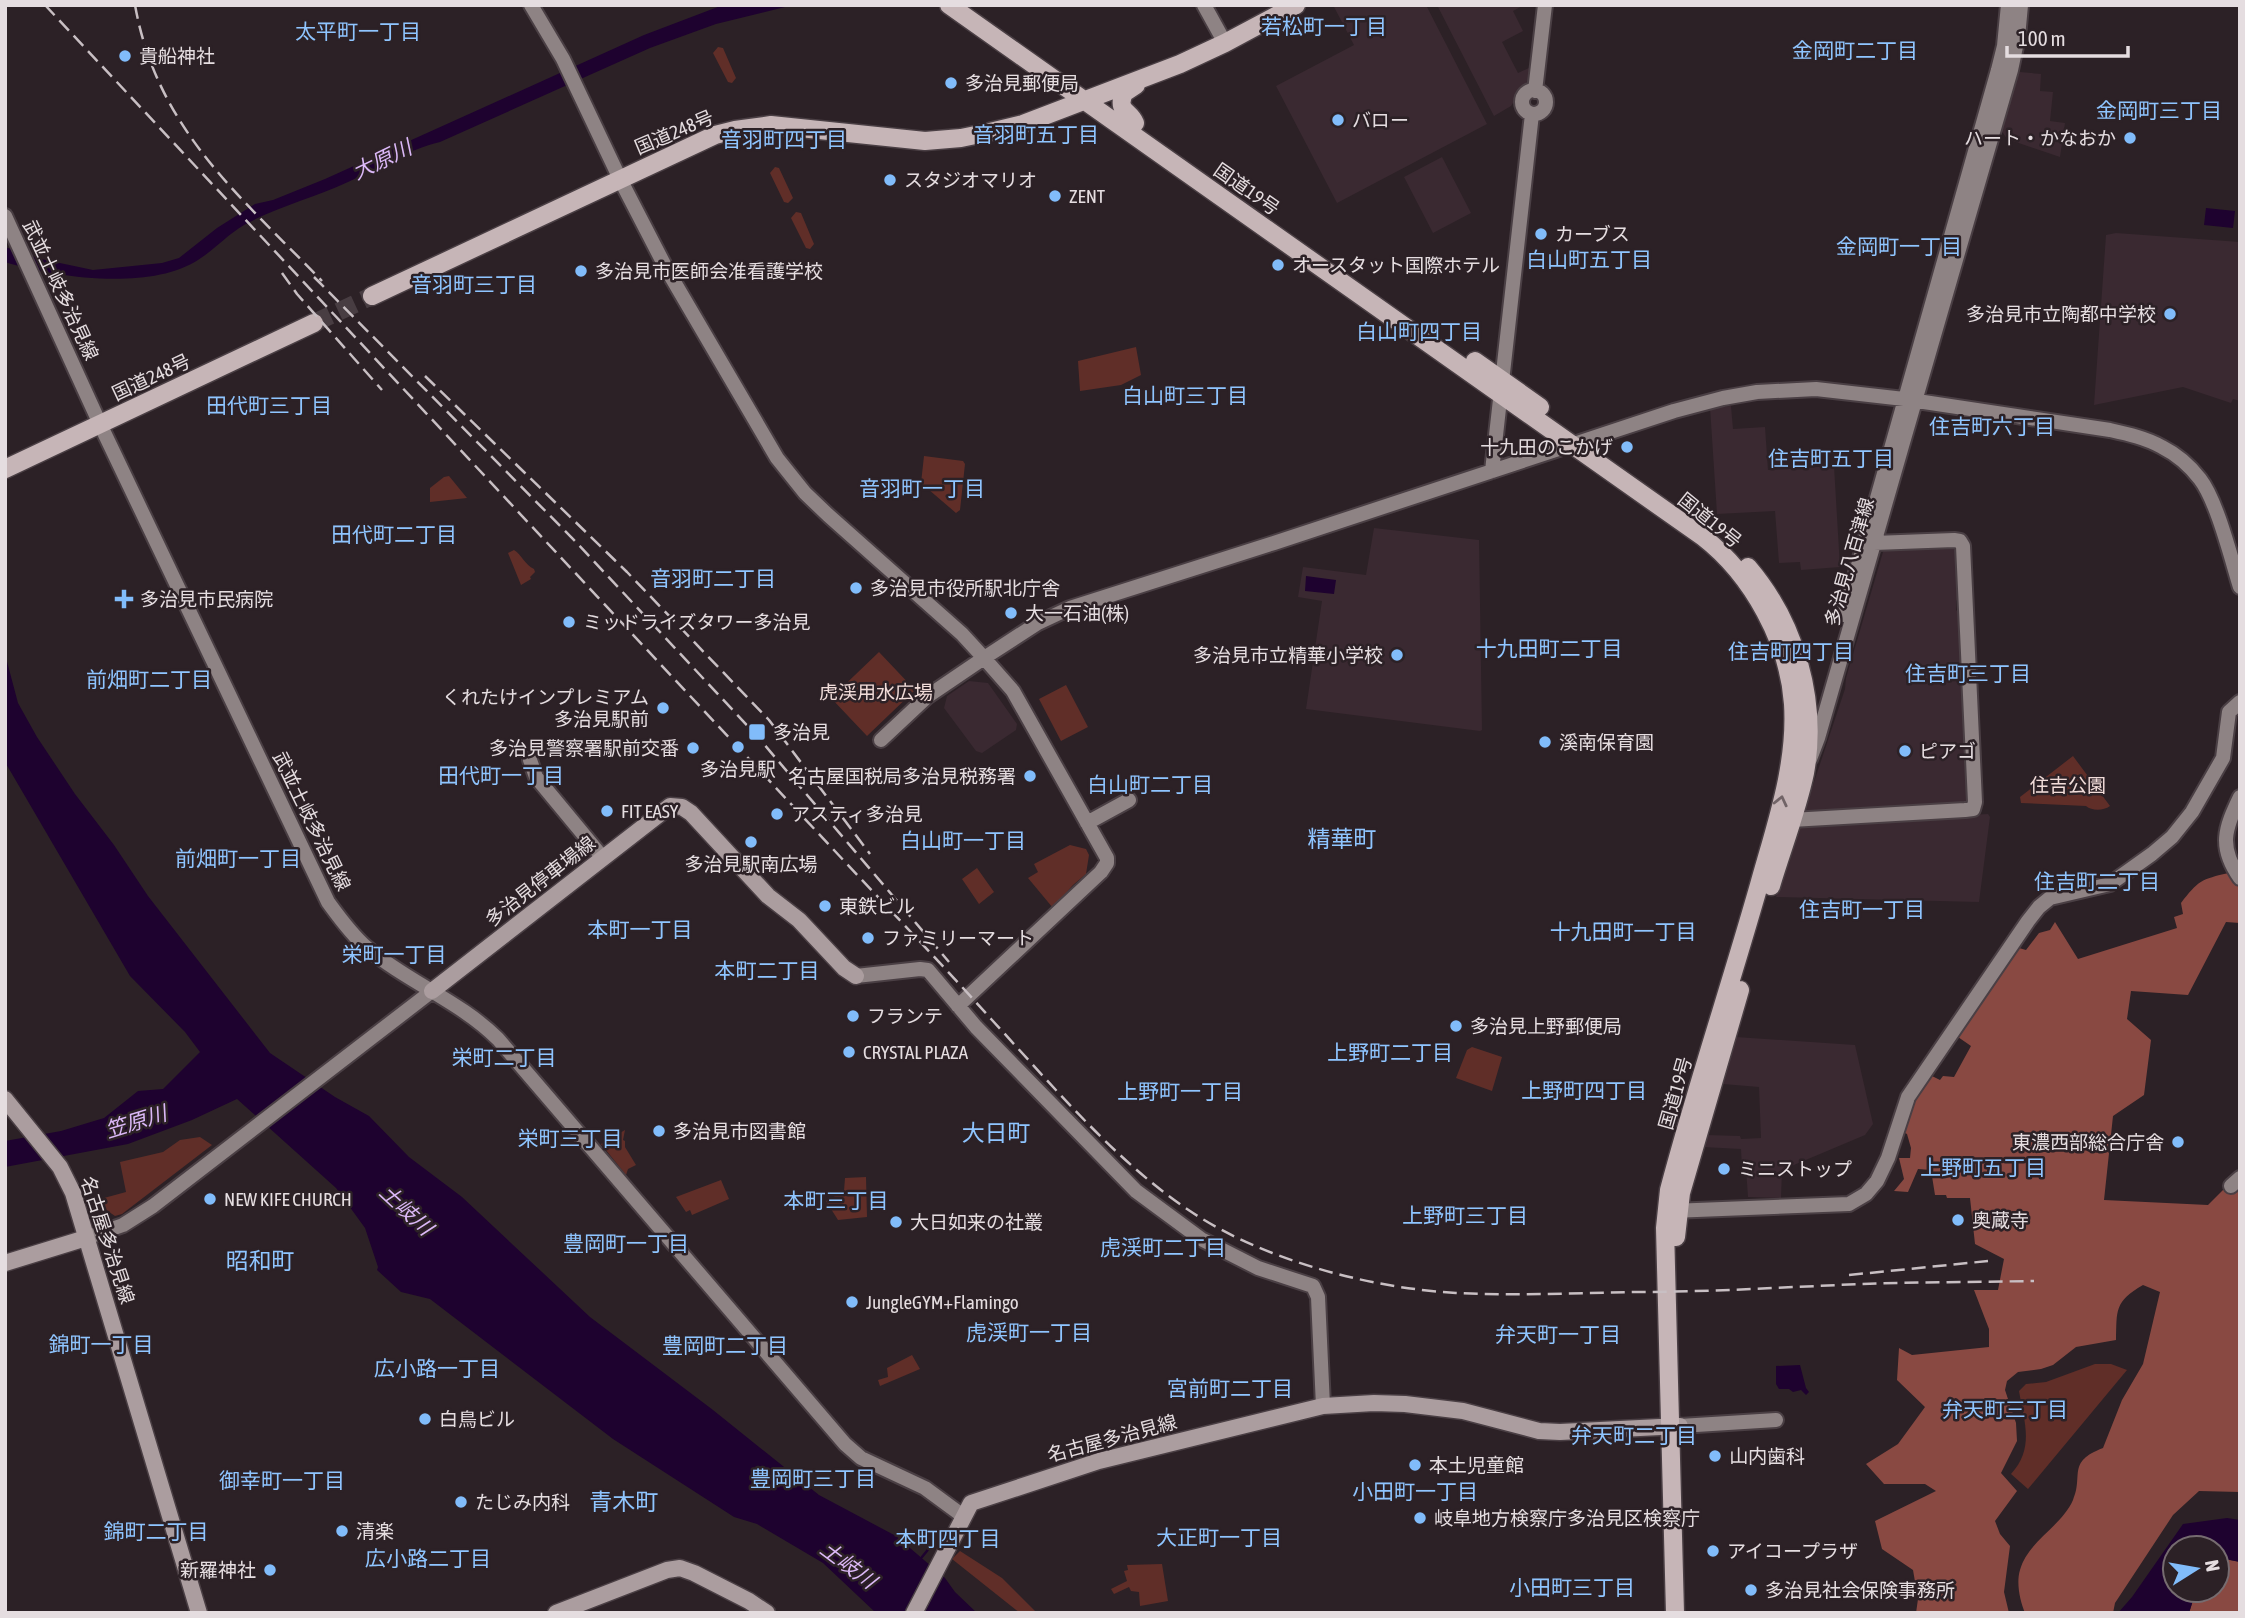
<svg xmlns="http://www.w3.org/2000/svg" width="2245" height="1618" font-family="'Asap Condensed','Noto Sans JP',sans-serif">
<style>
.built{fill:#3a2931}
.green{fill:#602e28}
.forest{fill:#894942}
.water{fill:#1e022f}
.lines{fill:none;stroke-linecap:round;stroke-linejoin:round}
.stream{stroke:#1e022f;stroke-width:2.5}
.highway-tunnel{stroke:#483d42;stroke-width:18;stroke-dasharray:18 9;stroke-linecap:butt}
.secondary-casing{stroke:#4a3f44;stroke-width:18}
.primary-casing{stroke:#4a3f44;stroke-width:19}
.highway-casing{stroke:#4a3f44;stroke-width:21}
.secondary{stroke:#8e8384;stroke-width:14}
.primary{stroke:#ab9d9f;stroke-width:16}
.highway{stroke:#c6b5b7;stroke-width:18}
.rail{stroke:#c8bfc3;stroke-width:2.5;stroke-dasharray:14 7;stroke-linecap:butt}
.oneway{stroke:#716467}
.poi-dot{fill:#81bcfa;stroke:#2c2126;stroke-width:2.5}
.labels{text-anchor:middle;stroke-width:5;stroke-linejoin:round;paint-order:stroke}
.poi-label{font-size:19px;fill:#e5dde0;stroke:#2c2126;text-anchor:start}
.street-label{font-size:19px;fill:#e5dde0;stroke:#2c2126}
.park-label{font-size:19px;fill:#f1dcd9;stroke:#2c2126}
.neighbourhood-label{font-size:21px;fill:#8fc5ff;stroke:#2c2126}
.water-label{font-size:21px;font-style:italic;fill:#dbb8f7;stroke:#2c2126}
.quarter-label{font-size:23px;fill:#8fc5ff;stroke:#2c2126}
</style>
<rect width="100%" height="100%" fill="#2c2126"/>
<!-- built -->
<path class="built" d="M1333 5H1426L1487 124 1337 203 1276 86 1354 45Z
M1437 5H1524L1513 11 1523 31 1502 42 1518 73 1533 66 1530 77 1511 106 1494 116Z
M2020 72 2041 74 2040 91 2053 92 2050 121 2065 123 2060 157 2007 139 2001 130 2017 75Z
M1442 157 1471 213 1433 233 1404 177Z
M2116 233 2240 242V401L2233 399 2231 403 2183 387 2094 405 2106 235Z
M1731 406 1733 429 1765 427 1768 470 1834 466 1840 567 1801 570 1800 562 1779 563 1775 511 1717 514 1710 407Z
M1374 528 1479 540 1482 730 1480 731 1306 709 1322 601 1298 597 1303 567 1366 575Z
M1953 546 1957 550 1960 596 1956 601V610L1960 614 1969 799 1965 804 1806 814 1805 809 1845 689 1846 678 1883 552 1887 548Z
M969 681 988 683 1017 724 1016 730 982 753 976 751 944 708 947 696Z
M1988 814 1990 817 1979 902 1776 897 1783 870 1786 863 1789 864 1800 825Z
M1736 1037 1855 1045 1873 1124 1865 1135 1782 1170 1781 1198 1748 1197 1746 1169 1742 1168 1741 1149 1703 1147 1706 1135 1740 1136 1741 1139 1761 1138 1759 1087 1723 1084Z"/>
<!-- green -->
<path class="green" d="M718 47 723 48 736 78 732 83 728 82 713 53Z
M775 167 779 168 793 198 788 203 784 202 770 173Z
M796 212 801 213 814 244 810 249 806 248 791 218Z
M1136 347 1141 375 1121 385 1080 391 1078 361Z
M924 456 963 461 965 464 960 510 956 513 921 483Z
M449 476 467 498 430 502V488L444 477Z
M514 550C522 555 525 565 534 569L535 572 530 577 531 579 521 585 508 553Z
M879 652 915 690 867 736 831 698Z
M1066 685 1088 727 1061 741 1039 699Z
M2073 756 2110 806C2103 811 2092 811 2086 806L2021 803 2020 797Z
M1070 845 1086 849 1089 855 1086 874 1073 885 1053 908 1028 878 1038 872 1034 864Z
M977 868 994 892 979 904 962 879Z
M1472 1047 1502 1057 1492 1091 1456 1078 1467 1050Z
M625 1130 623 1140 625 1141V1147L636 1165 628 1169 626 1175 601 1144Z
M200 1137 212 1145 122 1214 115 1216 93 1201 126 1192 120 1162 163 1152 180 1140Z
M866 1177 867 1217 838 1220 826 1201 844 1191 845 1178Z
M721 1180 729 1199 692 1215 690 1210 686 1212 676 1197Z
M912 1355 920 1369 880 1386 878 1380 888 1377 887 1368Z
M2095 1364H2111L2127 1370 2028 1489 2011 1474C2035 1448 2024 1421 2019 1391L2026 1384 2046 1382Z
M960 1551 1002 1578 1037 1613H1020L952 1559Z
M1162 1564 1168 1601 1140 1606 1139 1592 1131 1591 1129 1587 1114 1594 1111 1589 1127 1581 1124 1571 1128 1570 1127 1565Z"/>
<!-- forest -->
<path class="forest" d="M2229 873 2240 884V923L2226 922 2188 995 2131 991 2127 1019 2151 1040 2144 1095 2113 1116 2104 1200 2208 1205 2240 1173V1492L2199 1491 2173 1515 2115 1603 2113 1613H2025C2020 1601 2016 1583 2020 1570 2028 1541 2061 1527 2073 1500 2084 1476 2066 1462 2103 1448L2122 1400 2143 1364 2160 1292 2143 1285C2114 1302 2117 1310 2116 1340L2076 1347 2053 1365 2041 1369 2018 1372 2007 1381 2005 1390 2016 1423 2017 1441 2001 1473 2017 1491 1995 1521 2000 1534 2010 1546 2004 1592 2009 1613H1916L1918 1599 1913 1570 1882 1549 1875 1521 1936 1491 1925 1484H1884L1866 1464 1898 1444 1925 1407 1897 1380 1899 1348 1912 1355 1989 1347V1329L1974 1290H1998L2004 1259 1975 1244 1970 1198H1947L1946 1195H1935L1931 1170 1918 1169 1908 1192 1894 1191 1904 1179 1899 1158H1910L1911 1148 1907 1134 1901 1131 1913 1097 1928 1074 1940 1080 1943 1076 1954 1077 1971 1046 1958 1037 2019 948 2026 950 2039 933 2050 930 2055 922 2078 959 2177 928 2174 917 2183 914 2181 903C2198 881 2201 879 2229 873Z
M2225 1559 2240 1562V1613H2189L2195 1594 2198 1590H2217V1569Z"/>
<!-- water -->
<path class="water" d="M723 5H793L716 24 650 48 440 142C409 149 377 169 348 182 313 198 277 207 244 225 227 235 214 250 198 260 150 291 56 278 5 262V247L41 259 93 270 162 263 179 258 217 228 255 204 273 200 325 179 644 35Z
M2206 208 2235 211 2233 228 2204 225Z
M1306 576 1336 580 1334 594 1305 591Z
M5 654 18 703 37 737 75 794 114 845 148 896 270 1053 335 1097 369 1116 409 1157 462 1197 590 1317 713 1410 819 1495 896 1536 945 1578 955 1592 977 1613H876L823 1563 757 1524 734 1517 613 1439 430 1299 401 1292 377 1270 378 1267 365 1228 336 1188 237 1099 192 1120 128 1144 5 1167V1141L61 1131 104 1118 138 1091 163 1089 200 1052 185 1032 130 976 5 762Z
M1800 1365 1806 1388 1809 1392 1806 1395 1801 1390 1793 1392 1789 1389H1779L1776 1384V1366Z
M2227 1518 2240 1520V1562L2225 1559 2217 1569V1548H2175V1590H2198L2195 1594 2189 1613H2118L2132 1597 2183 1524Z"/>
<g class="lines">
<!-- stream -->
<path class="stream" d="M922 1557 931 1546"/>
<!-- highway-tunnel -->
<path class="highway-tunnel" d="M314 323 372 296"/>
<!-- secondary casing -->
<g class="secondary-casing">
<path id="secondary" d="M531 5 563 59 620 179 666 268 777 458 805 493 828 515 962 634 984 658 1038 623 1070 608 1274 543 1674 411 1723 398 1757 392 1816 389 1904 399 2110 430C2128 434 2146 438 2162 447 2176 454 2190 466 2200 479 2217 501 2231 558 2240 587
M1204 5 1225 43
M1522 102a12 12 0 1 1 24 0a12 12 0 1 1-24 0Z
M1535 91 1545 5
M5 216 100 424 328 902C339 917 351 934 366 947 407 982 460 1001 498 1039L845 1444 861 1458 925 1488 963 1516
M1492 471 1532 114
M1844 615 1998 70 2004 46 2008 5
M881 740 928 696 984 658 1013 691 1107 858V863L1101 872 958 1006
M1810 759 1818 738C1882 515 1946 293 2011 70L2018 37 2021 5
M530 760 536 777 603 858
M2240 797C2225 828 2218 847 2240 878
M1791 820 1965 810 1973 809 1975 802 1963 546 1960 541 1954 540 1874 543
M1087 823 1129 800
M856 976 920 969 928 970 976 1027 1136 1191 1201 1239 1258 1268 1313 1286 1318 1297 1323 1406
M2231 1186 2240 1178
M1671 1211 1849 1204 1866 1194 1877 1181 1888 1158 1908 1097 2028 921 2039 907 2050 898 2110 884 2152 854 2172 837 2192 812 2223 758 2229 712 2240 702
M86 1238 123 1225 153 1206 432 991
M1680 1426 1776 1420"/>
</g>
<!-- primary casing -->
<g class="primary-casing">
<path id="primary" d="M432 991 670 806 682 807 691 813 768 896 799 920 844 968 856 976
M5 1099 60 1167 73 1193 199 1613
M5 1263 86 1238
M556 1613 667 1570 680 1568 694 1573 749 1601 767 1613
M914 1613 971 1503 1099 1461 1323 1406 1374 1403 1405 1404 1463 1411 1539 1431 1560 1432 1680 1426"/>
</g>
<!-- highway casing -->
<g class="highway-casing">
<path id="highway" d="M949 5 1703 537C1752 575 1789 642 1793 704 1797 766 1775 827 1759 885 1730 987 1696 1088 1669 1190L1665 1228 1675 1613
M1135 123C1130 110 1116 112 1124 93L1136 85
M372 296 715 135 735 130 771 125 925 141 961 138 990 132 1023 124 1180 64 1225 43 1296 5
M1475 361 1540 407
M5 469 314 323
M1748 567C1795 622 1818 700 1805 773 1797 811 1782 849 1771 886
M1676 1237 1681 1193 1740 990"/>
</g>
<!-- secondary -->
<use href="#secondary" class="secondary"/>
<!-- primary -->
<use href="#primary" class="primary"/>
<!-- highway -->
<use href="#highway" class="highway"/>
<!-- rail -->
<path class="rail" d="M45 5 833 849C886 906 940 962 992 1020 1053 1086 1115 1161 1190 1211 1263 1260 1369 1288 1456 1293 1516 1296 1576 1293 1635 1292 1711 1292 1787 1287 1862 1284 1919 1282 1977 1282 2034 1281
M135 5C157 129 240 196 322 281
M282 273 297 294 382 390
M314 277 575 541 757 736 949 962
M425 376 627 572 769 720 870 854
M1849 1275 1988 1261"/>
</g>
<!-- one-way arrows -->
<defs><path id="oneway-chevron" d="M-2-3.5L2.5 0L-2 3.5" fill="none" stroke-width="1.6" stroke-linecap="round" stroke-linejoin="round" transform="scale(1.75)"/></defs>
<use class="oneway" href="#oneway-chevron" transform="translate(1781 801) rotate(-77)"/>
<!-- markers -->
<g class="poi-dot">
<circle cx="125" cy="56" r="7"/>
<circle cx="951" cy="83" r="7"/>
<circle cx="1338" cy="120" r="7"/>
<circle cx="2130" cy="138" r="7"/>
<circle cx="890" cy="180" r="7"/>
<circle cx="1055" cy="196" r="7"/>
<circle cx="1541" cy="234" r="7"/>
<circle cx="1278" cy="265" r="7"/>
<circle cx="581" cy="271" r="7"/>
<circle cx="2170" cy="314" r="7"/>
<circle cx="1627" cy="447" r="7"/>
<circle cx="856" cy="588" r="7"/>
<path d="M120.5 588.5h7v7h7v7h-7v7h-7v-7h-7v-7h7z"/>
<circle cx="1011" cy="613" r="7"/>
<circle cx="569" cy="622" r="7"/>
<circle cx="1397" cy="655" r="7"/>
<circle cx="663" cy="708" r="7"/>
<rect x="748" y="723" width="18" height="18" rx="3.5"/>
<circle cx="1545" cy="742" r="7"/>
<circle cx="738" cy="747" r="7"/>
<circle cx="693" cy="748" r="7"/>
<circle cx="1905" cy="751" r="7"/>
<circle cx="1030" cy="776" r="7"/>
<circle cx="607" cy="811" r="7"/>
<circle cx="777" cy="814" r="7"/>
<circle cx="751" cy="842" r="7"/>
<circle cx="825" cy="906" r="7"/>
<circle cx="868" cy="938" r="7"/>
<circle cx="853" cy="1016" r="7"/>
<circle cx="1456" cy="1026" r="7"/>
<circle cx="849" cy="1052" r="7"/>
<circle cx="659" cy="1131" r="7"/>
<circle cx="2178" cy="1142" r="7"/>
<circle cx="1724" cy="1169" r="7"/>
<circle cx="210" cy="1199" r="7"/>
<circle cx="1958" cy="1220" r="7"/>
<circle cx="896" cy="1222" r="7"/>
<circle cx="852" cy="1302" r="7"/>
<circle cx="425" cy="1419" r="7"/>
<circle cx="1715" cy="1456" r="7"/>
<circle cx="1415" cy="1465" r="7"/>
<circle cx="461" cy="1502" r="7"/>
<circle cx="1420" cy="1518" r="7"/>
<circle cx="342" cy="1531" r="7"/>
<circle cx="1713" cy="1551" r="7"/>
<circle cx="270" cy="1570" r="7"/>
<circle cx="1751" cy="1590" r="7"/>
</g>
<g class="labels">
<!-- poi labels -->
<g class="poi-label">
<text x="139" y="63">貴船神社</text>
<text x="965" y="90">多治見郵便局</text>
<text x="1352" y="127">バロー</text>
<text x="2116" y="145" text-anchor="end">ハート・かなおか</text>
<text x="904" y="187">スタジオマリオ</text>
<text x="1069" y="203">ZENT</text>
<text x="1555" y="241">カーブス</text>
<text x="1292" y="272">オースタット国際ホテル</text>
<text x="595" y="278">多治見市医師会准看護学校</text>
<text x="2156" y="321" text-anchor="end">多治見市立陶都中学校</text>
<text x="1613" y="454" text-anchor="end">十九田のこかげ</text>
<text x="870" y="595">多治見市役所駅北庁舎</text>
<text x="140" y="606">多治見市民病院</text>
<text x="1025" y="620">大一石油(株)</text>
<text x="583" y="629">ミッドライズタワー多治見</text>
<text x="1383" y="662" text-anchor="end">多治見市立精華小学校</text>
<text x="649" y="704" text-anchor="end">くれたけインプレミアム<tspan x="649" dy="22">多治見駅前</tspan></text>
<text x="773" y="739">多治見</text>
<text x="1559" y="749">溪南保育園</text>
<text x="679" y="755" text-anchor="end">多治見警察署駅前交番</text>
<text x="1919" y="758">ピアゴ</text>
<text x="738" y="776" text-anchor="middle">多治見駅</text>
<text x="1016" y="783" text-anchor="end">名古屋国税局多治見税務署</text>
<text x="621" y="818">FIT EASY</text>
<text x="791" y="821">アスティ多治見</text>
<text x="751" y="871" text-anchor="middle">多治見駅南広場</text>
<text x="839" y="913">東鉄ビル</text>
<text x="882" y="945">ファミリーマート</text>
<text x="867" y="1023">フランテ</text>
<text x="1470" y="1033">多治見上野郵便局</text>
<text x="863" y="1059">CRYSTAL PLAZA</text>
<text x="673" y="1138">多治見市図書館</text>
<text x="2164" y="1149" text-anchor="end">東濃西部総合庁舎</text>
<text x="1738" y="1176">ミニストップ</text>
<text x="224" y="1206">NEW KIFE CHURCH</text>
<text x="1972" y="1227">奥蔵寺</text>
<text x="910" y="1229">大日如来の社叢</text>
<text x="866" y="1309">JungleGYM+Flamingo</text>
<text x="439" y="1426">白鳥ビル</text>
<text x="1729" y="1463">山内歯科</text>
<text x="1429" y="1472">本土児童館</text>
<text x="475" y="1509">たじみ内科</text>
<text x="1434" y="1525">岐阜地方検察庁多治見区検察庁</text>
<text x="356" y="1538">清楽</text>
<text x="1727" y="1558">アイコープラザ</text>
<text x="256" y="1577" text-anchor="end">新羅神社</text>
<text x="1765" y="1597">多治見社会保険事務所</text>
</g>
<!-- street labels -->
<g class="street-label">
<text transform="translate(674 132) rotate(-23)" y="7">国道248号</text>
<text transform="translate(1247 189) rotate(35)" y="7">国道19号</text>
<text transform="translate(61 290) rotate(65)" y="7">武並土岐多治見線</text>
<text transform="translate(151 377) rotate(-25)" y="7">国道248号</text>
<text transform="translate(1710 520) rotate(39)" y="7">国道19号</text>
<text transform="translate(1849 562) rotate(-74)" y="7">多治見八百津線</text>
<text transform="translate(312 821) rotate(64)" y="7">武並土岐多治見線</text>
<text transform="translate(540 881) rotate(-38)" y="7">多治見停車場線</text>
<text transform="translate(1675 1093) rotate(-74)" y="7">国道19号</text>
<text transform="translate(108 1240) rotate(72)" y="7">名古屋多治見線</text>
<text transform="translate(1112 1438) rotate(-15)" y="7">名古屋多治見線</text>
</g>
<!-- park labels -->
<g class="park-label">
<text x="876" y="699">虎渓用水広場</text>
<text x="2068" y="792">住吉公園</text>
</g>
<!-- neighbourhood labels -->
<g class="neighbourhood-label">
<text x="1324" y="34">若松町一丁目</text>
<text x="358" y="39">太平町一丁目</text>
<text x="1855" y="58">金岡町二丁目</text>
<text x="2159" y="118">金岡町三丁目</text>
<text x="1036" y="142">音羽町五丁目</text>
<text x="784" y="147">音羽町四丁目</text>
<text x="1899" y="254">金岡町一丁目</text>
<text x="1589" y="267">白山町五丁目</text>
<text x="474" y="292">音羽町三丁目</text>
<text x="1419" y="339">白山町四丁目</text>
<text x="1185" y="403">白山町三丁目</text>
<text x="269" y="413">田代町三丁目</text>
<text x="1992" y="434">住吉町六丁目</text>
<text x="1831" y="466">住吉町五丁目</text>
<text x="922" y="496">音羽町一丁目</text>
<text x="394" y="542">田代町二丁目</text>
<text x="713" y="586">音羽町二丁目</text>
<text x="1549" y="656">十九田町二丁目</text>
<text x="1791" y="659">住吉町四丁目</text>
<text x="1968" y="681">住吉町三丁目</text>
<text x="149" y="687">前畑町二丁目</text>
<text x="501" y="783">田代町一丁目</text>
<text x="1150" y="792">白山町二丁目</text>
<text x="963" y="848">白山町一丁目</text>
<text x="238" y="866">前畑町一丁目</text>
<text x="2097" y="889">住吉町二丁目</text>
<text x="1862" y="917">住吉町一丁目</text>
<text x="640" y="937">本町一丁目</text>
<text x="1623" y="939">十九田町一丁目</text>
<text x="394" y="962">栄町一丁目</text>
<text x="767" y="978">本町二丁目</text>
<text x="1390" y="1060">上野町二丁目</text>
<text x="504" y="1065">栄町二丁目</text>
<text x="1584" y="1098">上野町四丁目</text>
<text x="1180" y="1099">上野町一丁目</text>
<text x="570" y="1146">栄町三丁目</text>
<text x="1983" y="1175">上野町五丁目</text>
<text x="836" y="1208">本町三丁目</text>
<text x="1465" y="1223">上野町三丁目</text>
<text x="626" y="1251">豊岡町一丁目</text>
<text x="1163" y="1255">虎渓町二丁目</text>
<text x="1029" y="1340">虎渓町一丁目</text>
<text x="1558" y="1342">弁天町一丁目</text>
<text x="101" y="1352">錦町一丁目</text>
<text x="725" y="1353">豊岡町二丁目</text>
<text x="437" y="1376">広小路一丁目</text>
<text x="1230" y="1396">宮前町二丁目</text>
<text x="2005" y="1417">弁天町三丁目</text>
<text x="1634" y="1443">弁天町二丁目</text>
<text x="813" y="1486">豊岡町三丁目</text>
<text x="282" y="1488">御幸町一丁目</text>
<text x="1415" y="1499">小田町一丁目</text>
<text x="156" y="1539">錦町二丁目</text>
<text x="1219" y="1545">大正町一丁目</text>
<text x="948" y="1546">本町四丁目</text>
<text x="428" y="1566">広小路二丁目</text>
<text x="1572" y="1595">小田町三丁目</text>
</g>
<!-- water labels -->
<g class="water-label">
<text transform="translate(382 160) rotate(-26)" y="7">大原川</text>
<text transform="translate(136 1122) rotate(-17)" y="7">笠原川</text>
<text transform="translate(406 1210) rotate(43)" y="7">土岐川</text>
<text transform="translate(848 1565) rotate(37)" y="7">土岐川</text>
</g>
<!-- quarter labels -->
<g class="quarter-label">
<text x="1342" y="847">精華町</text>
<text x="996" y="1141">大日町</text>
<text x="260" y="1269">昭和町</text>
<text x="624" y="1510">青木町</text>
</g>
</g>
<!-- border -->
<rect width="2245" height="1618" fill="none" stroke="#e5dde0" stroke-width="14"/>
<!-- north arrow -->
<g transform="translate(2196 1569) rotate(79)"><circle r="33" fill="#2c2126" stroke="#766c70" stroke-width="2"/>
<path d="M0-5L12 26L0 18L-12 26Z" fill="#81bcfa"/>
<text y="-10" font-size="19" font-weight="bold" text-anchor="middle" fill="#e5dde0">N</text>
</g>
<!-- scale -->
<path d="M2007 46v10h121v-10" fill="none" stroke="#e5dde0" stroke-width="3.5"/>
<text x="2018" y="46" font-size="21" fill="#e5dde0" stroke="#2c2126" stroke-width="5" paint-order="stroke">100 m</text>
</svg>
